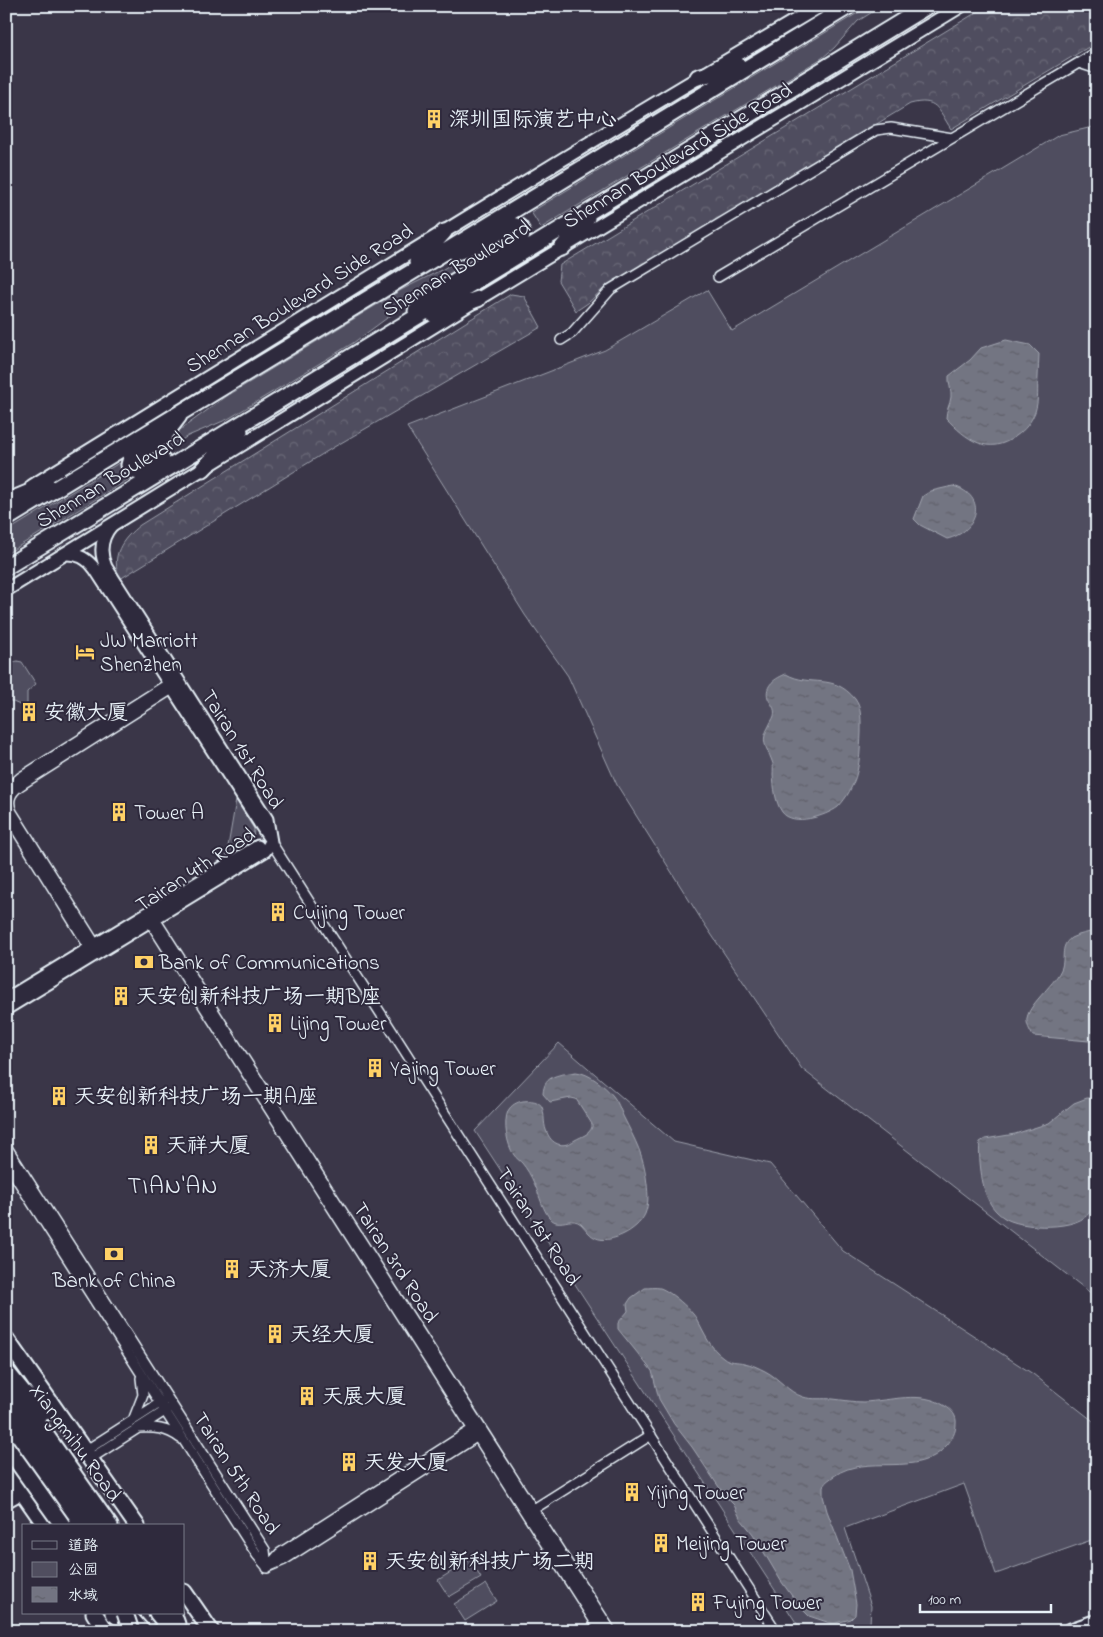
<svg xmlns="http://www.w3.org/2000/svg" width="1103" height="1637" font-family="'Indie Flower','LXGW WenKai TC',sans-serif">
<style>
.green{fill:#504e5f;stroke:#9ca0ac}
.forest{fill:url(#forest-crowns);stroke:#9ca0ac}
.water{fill:url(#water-ripples);stroke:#a2a6b1}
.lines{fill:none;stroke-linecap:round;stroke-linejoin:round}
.minor-casing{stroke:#e8f1f8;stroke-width:12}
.tertiary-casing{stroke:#e8f1f8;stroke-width:15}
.secondary-casing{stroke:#e8f1f8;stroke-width:16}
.primary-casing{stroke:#e8f1f8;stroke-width:19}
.trunk-casing{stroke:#e8f1f8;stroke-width:19}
.minor{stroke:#2f2a3d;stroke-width:9}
.tertiary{stroke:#2f2a3d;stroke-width:11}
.secondary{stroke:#2f2a3d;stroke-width:12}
.primary{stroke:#2f2a3d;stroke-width:15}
.trunk{stroke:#2f2a3d;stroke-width:15}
.trunk-bridge-casing{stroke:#e8f1f8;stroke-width:19;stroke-linecap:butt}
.trunk-bridge{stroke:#2f2a3d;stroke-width:15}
.labels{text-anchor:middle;stroke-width:4;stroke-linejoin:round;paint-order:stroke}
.poi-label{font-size:21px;fill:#e8f1f8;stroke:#2f2a3d;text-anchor:start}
.street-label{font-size:21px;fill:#e8f1f8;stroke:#2f2a3d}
.quarter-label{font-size:24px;letter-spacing:1px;fill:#e8f1f8;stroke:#2f2a3d}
</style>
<defs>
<pattern id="forest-crowns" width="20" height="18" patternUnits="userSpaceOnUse" patternTransform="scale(1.25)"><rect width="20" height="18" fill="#504e5f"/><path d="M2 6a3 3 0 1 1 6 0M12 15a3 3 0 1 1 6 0" fill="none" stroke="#696877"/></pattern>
<pattern id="water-ripples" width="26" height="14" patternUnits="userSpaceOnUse" patternTransform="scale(1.25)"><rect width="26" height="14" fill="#737482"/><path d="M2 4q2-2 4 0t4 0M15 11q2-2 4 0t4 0" fill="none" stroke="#5f6069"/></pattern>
</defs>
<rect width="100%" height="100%" fill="#3a3648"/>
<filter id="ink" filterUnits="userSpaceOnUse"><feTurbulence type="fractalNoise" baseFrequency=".02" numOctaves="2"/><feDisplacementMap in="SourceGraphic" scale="10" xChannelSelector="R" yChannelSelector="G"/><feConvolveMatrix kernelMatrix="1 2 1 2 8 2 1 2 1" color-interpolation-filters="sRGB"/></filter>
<g filter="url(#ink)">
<!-- green -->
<path class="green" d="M869 6H882L858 21 834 48 822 58 541 228 531 212Z
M1097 126V1298L802 1069 701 919 617 785 568 676 525 615 407 427 605 350 707 290 732 331 1059 135Z
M507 231 512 232 514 234 512 241 398 310 353 343 228 419 188 436 144 463 140 464 136 462 139 455 177 432 227 396 401 290 443 269Z
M119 463C124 466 123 472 129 475V479L6 554V532Z
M17 661 22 662 36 684 27 692V708L6 699V667Z
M236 800 254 829 253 841 226 858Z
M559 1043 674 1142 770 1164 843 1251 1033 1374 1097 1424V1538L996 1574 964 1484 845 1528 871 1606 870 1624 851 1631H810L799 1627 475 1131Z
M470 1560 481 1578 449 1597 438 1580Z
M486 1584 497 1601 465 1621 454 1604Z"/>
<!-- forest -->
<path class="forest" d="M987 6H1097V42L951 129C938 109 937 97 910 104L605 287 588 303 576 311 558 281 560 265Z
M511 294 524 296 541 327 334 447 120 579C110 556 122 539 140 525Z"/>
<!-- water -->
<path class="water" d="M1006 340 1030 345 1039 354C1039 362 1038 369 1038 377 1037 389 1039 400 1035 412 1031 422 1025 430 1016 436 988 457 966 439 946 418 946 410 950 405 951 397 952 390 948 384 949 376L970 360 981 348Z
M953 486C989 496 978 532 947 539L920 525 914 519 923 496 931 491Z
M786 674C811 688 833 672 855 699 862 708 861 722 861 732 860 753 860 773 849 792 847 796 842 803 838 807 826 816 793 827 782 812 775 802 774 787 773 775 773 771 774 764 772 761 766 745 760 742 769 726 770 723 773 719 774 716 776 708 771 705 768 698 764 685 776 678 786 674Z
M1097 930V1040L1089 1041 1033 1036C1030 1031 1026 1024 1027 1018 1030 1002 1057 983 1062 967 1065 956 1060 946 1071 938 1078 934 1089 933 1097 930Z
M576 1072C589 1073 605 1086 613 1096 618 1102 620 1109 623 1116 636 1142 644 1155 647 1184 648 1194 649 1204 645 1214 641 1223 632 1230 624 1234 612 1240 598 1243 589 1233 586 1230 584 1227 581 1224 572 1217 565 1224 556 1222 544 1219 539 1192 534 1183 531 1176 527 1169 522 1163 520 1161 516 1158 514 1155 507 1145 503 1123 508 1111 511 1105 517 1102 523 1101 550 1098 541 1116 546 1130 551 1145 563 1149 575 1140 582 1136 589 1135 592 1127V1124L576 1099 571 1098 550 1102 543 1094C544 1074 560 1075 576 1072Z
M1087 1098 1097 1099C1097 1118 1097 1138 1097 1157 1097 1175 1099 1193 1091 1210 1081 1232 1019 1229 1003 1217 996 1212 991 1206 988 1199 982 1188 978 1155 980 1142L985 1139 1015 1134 1049 1123 1074 1103Z
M645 1288C650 1288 655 1287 660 1288 670 1291 693 1311 697 1320 704 1333 710 1348 723 1357 730 1363 737 1361 744 1363 751 1364 759 1368 765 1371 779 1378 788 1392 803 1397 813 1400 823 1398 833 1399 843 1400 853 1402 863 1402 891 1401 921 1390 945 1406 952 1410 957 1416 956 1424 956 1432 952 1439 947 1445 918 1480 867 1452 834 1476 830 1479 826 1481 823 1486V1496L827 1511 850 1570 856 1604 855 1615 851 1619 836 1623H830L809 1616 800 1607 781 1581 753 1534 740 1518 734 1505 725 1496 692 1447 674 1424 659 1399 652 1371 618 1329V1323L628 1311 627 1304 631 1298Z"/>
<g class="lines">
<!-- minor casing -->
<g class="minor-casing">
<path id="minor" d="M1079 63 1097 69
M718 277 1097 52
M561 340 572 333 611 289 876 130 891 128 952 138
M6 790 21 777 174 680
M6 813 93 953
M271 842 776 1631
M151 913 611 1631
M147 917 601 1631
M99 950 12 812C6 799 12 790 24 783L177 686
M6 1146 265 1550 267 1568
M6 1162 257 1555 267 1567
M134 1418 143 1395 141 1378
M138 1428C154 1427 167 1428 180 1438
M85 1451 163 1401
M90 1459 168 1409
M529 1512 651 1435
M270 1566 284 1560 481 1434
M267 1568 280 1553 476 1427"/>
</g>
<!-- tertiary casing -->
<g class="tertiary-casing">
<path id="tertiary" d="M112 525C101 538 99 552 106 567L267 819 271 842
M64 554C78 553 87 558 95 569L269 838
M6 999 258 846
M6 1009 265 851 271 842
M6 1502 15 1497"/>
</g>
<!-- secondary casing -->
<g class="secondary-casing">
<path id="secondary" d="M32 486C294 325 554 161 820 6
M6 590 478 299 961 6"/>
</g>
<!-- primary casing -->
<g class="primary-casing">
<path id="primary" d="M698 77 739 66
M562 248 587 218
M417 262 444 232
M416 311 431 296 519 241C523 237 523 231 519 227L512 225 476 245 455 252
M433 314 478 299
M162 460 139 472 134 471 129 465 131 458 163 437 179 416
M203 469 240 431
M6 502 47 485
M6 519 849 6
M6 567 927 6
M6 1339 137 1526
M6 1371 23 1392 46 1412
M6 1469 46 1526
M184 1592 211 1631
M94 1613 106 1631
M113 1613 134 1629
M173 1613 177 1624
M1071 1631 1097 1622"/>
</g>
<!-- trunk casing -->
<g class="trunk-casing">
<path id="trunk" d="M6 1383 24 1404 110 1526
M6 1397 94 1526
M6 1422 78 1526
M126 1613 142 1631
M157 1613 172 1631
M1091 1631 1097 1630"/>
</g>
<!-- minor -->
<use href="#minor" class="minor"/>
<!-- tertiary -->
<use href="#tertiary" class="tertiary"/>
<!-- secondary -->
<use href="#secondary" class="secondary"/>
<!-- primary -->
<use href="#primary" class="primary"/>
<!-- trunk -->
<use href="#trunk" class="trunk"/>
<!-- trunk-bridge casing -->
<g class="trunk-bridge-casing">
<path id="trunk-bridge" d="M6 1446 63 1526
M125 1613 131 1631"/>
</g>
<!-- trunk-bridge -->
<use href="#trunk-bridge" class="trunk-bridge"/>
</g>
</g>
<!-- icons -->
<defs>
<g id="building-bare" transform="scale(1.5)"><path d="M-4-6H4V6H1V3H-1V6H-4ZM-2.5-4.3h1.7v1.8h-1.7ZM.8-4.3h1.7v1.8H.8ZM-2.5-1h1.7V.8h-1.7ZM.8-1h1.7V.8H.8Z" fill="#ffd166" stroke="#2f2a3d" stroke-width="2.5" paint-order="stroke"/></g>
<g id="hotel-bare" transform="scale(1.5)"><path d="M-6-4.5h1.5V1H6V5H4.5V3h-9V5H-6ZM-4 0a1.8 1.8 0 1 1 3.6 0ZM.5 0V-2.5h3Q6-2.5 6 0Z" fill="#ffd166" stroke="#2f2a3d" stroke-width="2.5" paint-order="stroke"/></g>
<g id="bank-bare" transform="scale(1.5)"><path d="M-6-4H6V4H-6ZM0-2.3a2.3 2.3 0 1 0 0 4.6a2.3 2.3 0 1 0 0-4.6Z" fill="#ffd166" stroke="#2f2a3d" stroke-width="2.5" paint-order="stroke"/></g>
</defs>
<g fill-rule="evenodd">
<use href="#building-bare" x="434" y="119"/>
<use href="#hotel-bare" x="85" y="652"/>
<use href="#building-bare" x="29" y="712"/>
<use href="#building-bare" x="119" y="812"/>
<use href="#building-bare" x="278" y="912"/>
<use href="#bank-bare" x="144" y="962"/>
<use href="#building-bare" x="121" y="996"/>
<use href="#building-bare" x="275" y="1023"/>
<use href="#building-bare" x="375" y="1068"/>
<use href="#building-bare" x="59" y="1096"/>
<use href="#building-bare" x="151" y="1145"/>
<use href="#bank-bare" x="114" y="1254"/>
<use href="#building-bare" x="232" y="1269"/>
<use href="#building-bare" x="275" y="1334"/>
<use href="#building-bare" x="307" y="1396"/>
<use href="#building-bare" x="349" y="1462"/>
<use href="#building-bare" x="632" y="1492"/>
<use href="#building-bare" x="661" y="1543"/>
<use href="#building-bare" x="370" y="1561"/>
<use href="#building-bare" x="698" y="1602"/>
</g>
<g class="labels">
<!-- poi labels -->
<g class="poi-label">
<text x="449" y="126">深圳国际演艺中心</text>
<text x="100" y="647">JW Marriott<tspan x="100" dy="24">Shenzhen</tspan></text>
<text x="44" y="719">安徽大厦</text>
<text x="134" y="819">Tower A</text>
<text x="293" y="919">Cuijing Tower</text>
<text x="159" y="969">Bank of Communications</text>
<text x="136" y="1003">天安创新科技广场一期B座</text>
<text x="290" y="1030">Lijing Tower</text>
<text x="390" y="1075">Yajing Tower</text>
<text x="74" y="1103">天安创新科技广场一期A座</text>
<text x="166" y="1152">天祥大厦</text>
<text x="247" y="1276">天济大厦</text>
<text x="114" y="1287" text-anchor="middle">Bank of China</text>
<text x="290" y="1341">天经大厦</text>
<text x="322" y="1403">天展大厦</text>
<text x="364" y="1469">天发大厦</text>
<text x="647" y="1499">Yijing Tower</text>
<text x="676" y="1550">Meijing Tower</text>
<text x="385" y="1568">天安创新科技广场二期</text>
<text x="713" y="1609">Fujing Tower</text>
</g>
<!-- street labels -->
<g class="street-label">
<text transform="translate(677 155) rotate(-31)" y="7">Shennan Boulevard Side Road</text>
<text transform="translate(456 268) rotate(-31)" y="7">Shennan Boulevard</text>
<text transform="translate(299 298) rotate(-32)" y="7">Shennan Boulevard Side Road</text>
<text transform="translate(110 479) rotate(-31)" y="7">Shennan Boulevard</text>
<text transform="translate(243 749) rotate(58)" y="7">Tairan 1st Road</text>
<text transform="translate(195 869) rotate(-33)" y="7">Tairan 4th Road</text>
<text transform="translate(539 1226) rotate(57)" y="7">Tairan 1st Road</text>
<text transform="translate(396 1262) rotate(57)" y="7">Tairan 3rd Road</text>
<text transform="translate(76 1442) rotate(54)" y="7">Xiangmihu Road</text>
<text transform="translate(237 1473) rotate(57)" y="7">Tairan 5th Road</text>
</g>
<!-- quarter labels -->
<g class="quarter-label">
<text x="173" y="1193">TIAN'AN</text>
</g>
</g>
<!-- margin -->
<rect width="1103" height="1637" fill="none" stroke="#2f2a3d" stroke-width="25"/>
<rect x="12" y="12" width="1078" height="1612" fill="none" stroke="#e8f1f8" stroke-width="2" filter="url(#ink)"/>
<!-- legend -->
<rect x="22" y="1524" width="162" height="90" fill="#2f2a3d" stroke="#797a88"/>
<rect x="32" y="1541" width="25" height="8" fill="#2f2a3d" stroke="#797a88"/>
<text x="68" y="1550" font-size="15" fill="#e8f1f8">道路</text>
<rect x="32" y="1562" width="25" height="15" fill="#504e5f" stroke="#797a88"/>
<text x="68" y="1574" font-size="15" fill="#e8f1f8">公园</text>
<rect x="32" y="1587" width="25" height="15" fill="url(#water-ripples)" stroke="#797a88"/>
<text x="68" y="1600" font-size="15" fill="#e8f1f8">水域</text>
<!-- scale -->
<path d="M920 1604v8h131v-8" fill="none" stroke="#e8f1f8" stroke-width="2.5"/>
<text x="928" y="1604" font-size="15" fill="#e8f1f8" stroke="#2f2a3d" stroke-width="4" paint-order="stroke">100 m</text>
</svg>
